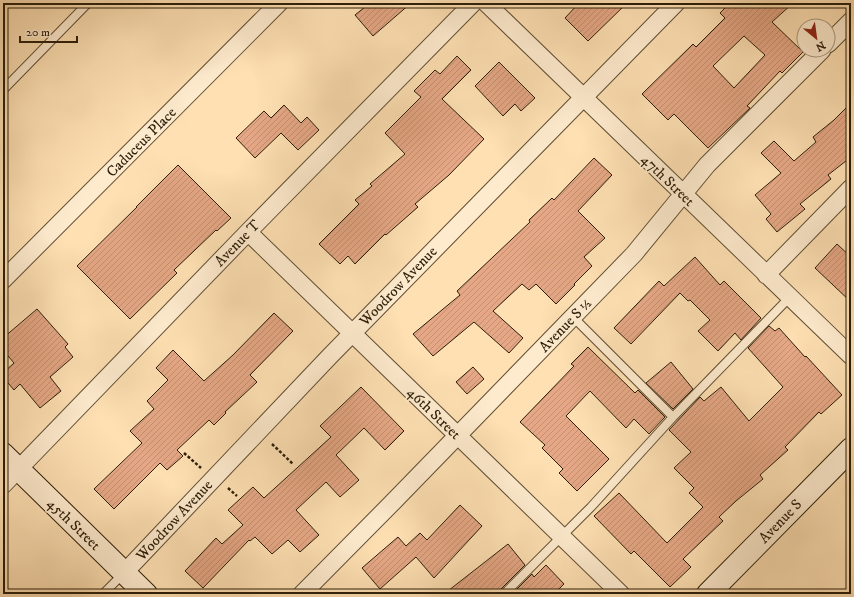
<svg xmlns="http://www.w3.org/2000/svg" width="854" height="597" font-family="'IM FELL DW Pica',serif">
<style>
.building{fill:url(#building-hatch);stroke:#2c1e09;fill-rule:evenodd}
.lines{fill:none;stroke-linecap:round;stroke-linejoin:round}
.service-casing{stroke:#604e34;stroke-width:10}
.minor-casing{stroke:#604e34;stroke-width:19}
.secondary-casing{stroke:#2c1e09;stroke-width:24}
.path{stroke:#2c1e09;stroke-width:2.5;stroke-dasharray:3 2;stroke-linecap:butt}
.service{stroke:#feebce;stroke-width:8}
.minor{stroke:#feebce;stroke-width:17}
.secondary{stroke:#feebce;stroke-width:22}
.labels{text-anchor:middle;stroke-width:3.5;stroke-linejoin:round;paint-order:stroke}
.street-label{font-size:15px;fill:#2c1e09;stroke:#feebce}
</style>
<defs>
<pattern id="building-hatch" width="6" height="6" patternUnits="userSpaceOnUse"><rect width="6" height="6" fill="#e5a785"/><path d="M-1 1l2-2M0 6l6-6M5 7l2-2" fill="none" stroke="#c58f72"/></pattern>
</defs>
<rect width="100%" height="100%" fill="#fee0b3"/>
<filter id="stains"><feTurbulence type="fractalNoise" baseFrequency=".005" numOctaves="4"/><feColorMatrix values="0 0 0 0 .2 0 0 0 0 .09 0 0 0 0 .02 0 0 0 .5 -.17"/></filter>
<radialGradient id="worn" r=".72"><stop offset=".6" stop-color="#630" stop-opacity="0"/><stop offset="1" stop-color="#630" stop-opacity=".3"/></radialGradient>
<!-- building -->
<path class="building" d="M370 3H411L373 36 355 15Z
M579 3H627L588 41 565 18Z
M730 3H793L772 22 803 52 782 73 780 71 747 106 750 108 708 148 674 114 668 120 642 94 693 44 696 47 725 18 720 13ZM744 36 765 55 734 88 713 66Z
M457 56 471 70 442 99 484 139 449 175 415 204 418 207 386 235 385 234 355 264 348 256 340 264 319 244 359 204 355 200 372 186 370 184 405 154 385 133 421 97 414 91 435 70 440 74Z
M499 62 535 98 521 111 515 104 503 116 475 86Z
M851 103V157L828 175 831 179 800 204 805 209 777 232 766 219 771 214 755 195 781 173 761 153 774 141 794 161 816 142 813 137 834 120Z
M284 105 301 123 307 117 319 130 298 150 281 133 255 158 236 138 264 111 271 118Z
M594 158 612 175 578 211 605 238 584 257 592 266 574 284 575 285 556 304 536 284 529 290 522 284 493 311 523 338 509 353 474 322 433 356 413 334 460 295 457 291 530 222 529 220 552 198 554 200Z
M178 165 231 218 217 231 216 230 174 270 177 273 130 319 77 266 137 207H136Z
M837 244 851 257V302L815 268Z
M695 257 720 285 724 281 761 318 741 340 735 333 718 351 698 331 710 320 690 300 688 301 680 293 631 344 614 328 659 281 664 286Z
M37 309 68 344 65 347 73 357 50 377 61 391 40 408 20 384 14 390 3 377V373L14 363 3 350V338Z
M274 313 293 331 250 375 257 382 225 412 226 413 214 425 209 420 177 450 183 456 167 470 160 463 114 509 94 489 142 443 130 431 154 409 147 401 168 380 156 368 173 350 204 381 233 355Z
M769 326 775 331 779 328 805 357 806 356 842 395 821 414 819 412 785 447 788 450 760 475 763 479 736 501 719 517 723 521 683 559 691 567 670 587 634 551 631 554 594 516 619 493 667 543 703 507 689 493 694 488 674 468 691 452 669 430 700 397 704 401 721 387 749 421 783 387 748 348Z
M588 347 635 393 638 390 665 417 649 434 634 419 626 428 590 391 566 416 609 459 577 491 559 473 563 469 542 448 545 445 520 422 574 366 571 364Z
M671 362 693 389 673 409 646 383Z
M473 367 484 379 467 394 456 382Z
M361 387 404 431 385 450 364 428 336 455 359 480 340 497 326 482 296 510 319 535 300 552 288 540 272 554 255 537 250 541 249 540 203 588 185 571 216 538 222 544 243 525 228 510 253 487 264 498 331 437 320 426Z
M460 505 482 526 434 578 416 557 380 589 362 568 398 537 406 546 420 533 427 540Z
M508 544 525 565 500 590 499 594H444Z
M546 565 564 584 554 594H512L532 574 534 577Z"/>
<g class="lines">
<!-- service casing -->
<g class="service-casing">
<path id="service" d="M3 90 88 3
M573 317 673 417
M103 594 124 573
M504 594 591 507 673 417 790 297"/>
</g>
<!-- minor casing -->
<g class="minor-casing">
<path id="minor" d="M486 3 851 356
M828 44 851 21
M248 232 621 594
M766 275 851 188
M3 280 279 3
M3 485 248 232 473 3
M124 573 330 356 676 3
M302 594 394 501 634 254 707 165 822 50"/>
</g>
<!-- secondary casing -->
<g class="secondary-casing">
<path id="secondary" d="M3 454 146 594
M708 594 851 449"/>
</g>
<!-- path -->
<path class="path" d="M272 444 293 464
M184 453 201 468
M228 488 237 496"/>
<!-- service -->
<use href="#service" class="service"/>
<!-- minor -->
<use href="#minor" class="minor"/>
<!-- secondary -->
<use href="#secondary" class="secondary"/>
</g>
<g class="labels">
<!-- street labels -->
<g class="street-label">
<text transform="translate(141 142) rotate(-45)" y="5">Caduceus Place</text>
<text transform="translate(668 180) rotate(44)" y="5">47th Street</text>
<text transform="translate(237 243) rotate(-46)" y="5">Avenue T</text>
<text transform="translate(398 286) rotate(-46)" y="5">Woodrow Avenue</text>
<text transform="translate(565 325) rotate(-46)" y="5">Avenue S ½</text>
<text transform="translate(434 413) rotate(44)" y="5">46th Street</text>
<text transform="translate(174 520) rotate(-47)" y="5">Woodrow Avenue</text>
<text transform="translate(780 521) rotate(-46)" y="5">Avenue S</text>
<text transform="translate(74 524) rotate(44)" y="5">45th Street</text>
</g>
</g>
<!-- margin -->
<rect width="854" height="597" fill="none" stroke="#fee0b3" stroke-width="16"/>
<rect x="4" y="4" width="846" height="589" fill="none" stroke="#2c1e09" stroke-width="2"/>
<rect x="8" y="8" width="838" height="581" fill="none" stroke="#2c1e09"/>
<!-- north arrow -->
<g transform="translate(816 38) rotate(151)"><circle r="19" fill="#feebce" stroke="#aa997f"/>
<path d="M0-3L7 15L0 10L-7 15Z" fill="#8f2418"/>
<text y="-6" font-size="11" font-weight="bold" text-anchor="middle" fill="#2c1e09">N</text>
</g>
<!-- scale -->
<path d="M20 36v6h57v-6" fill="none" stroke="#2c1e09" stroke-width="2"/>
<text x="26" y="36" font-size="12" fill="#2c1e09" stroke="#feebce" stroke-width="3" paint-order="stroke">20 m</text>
<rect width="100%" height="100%" filter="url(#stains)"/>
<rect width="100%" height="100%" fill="url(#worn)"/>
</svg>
